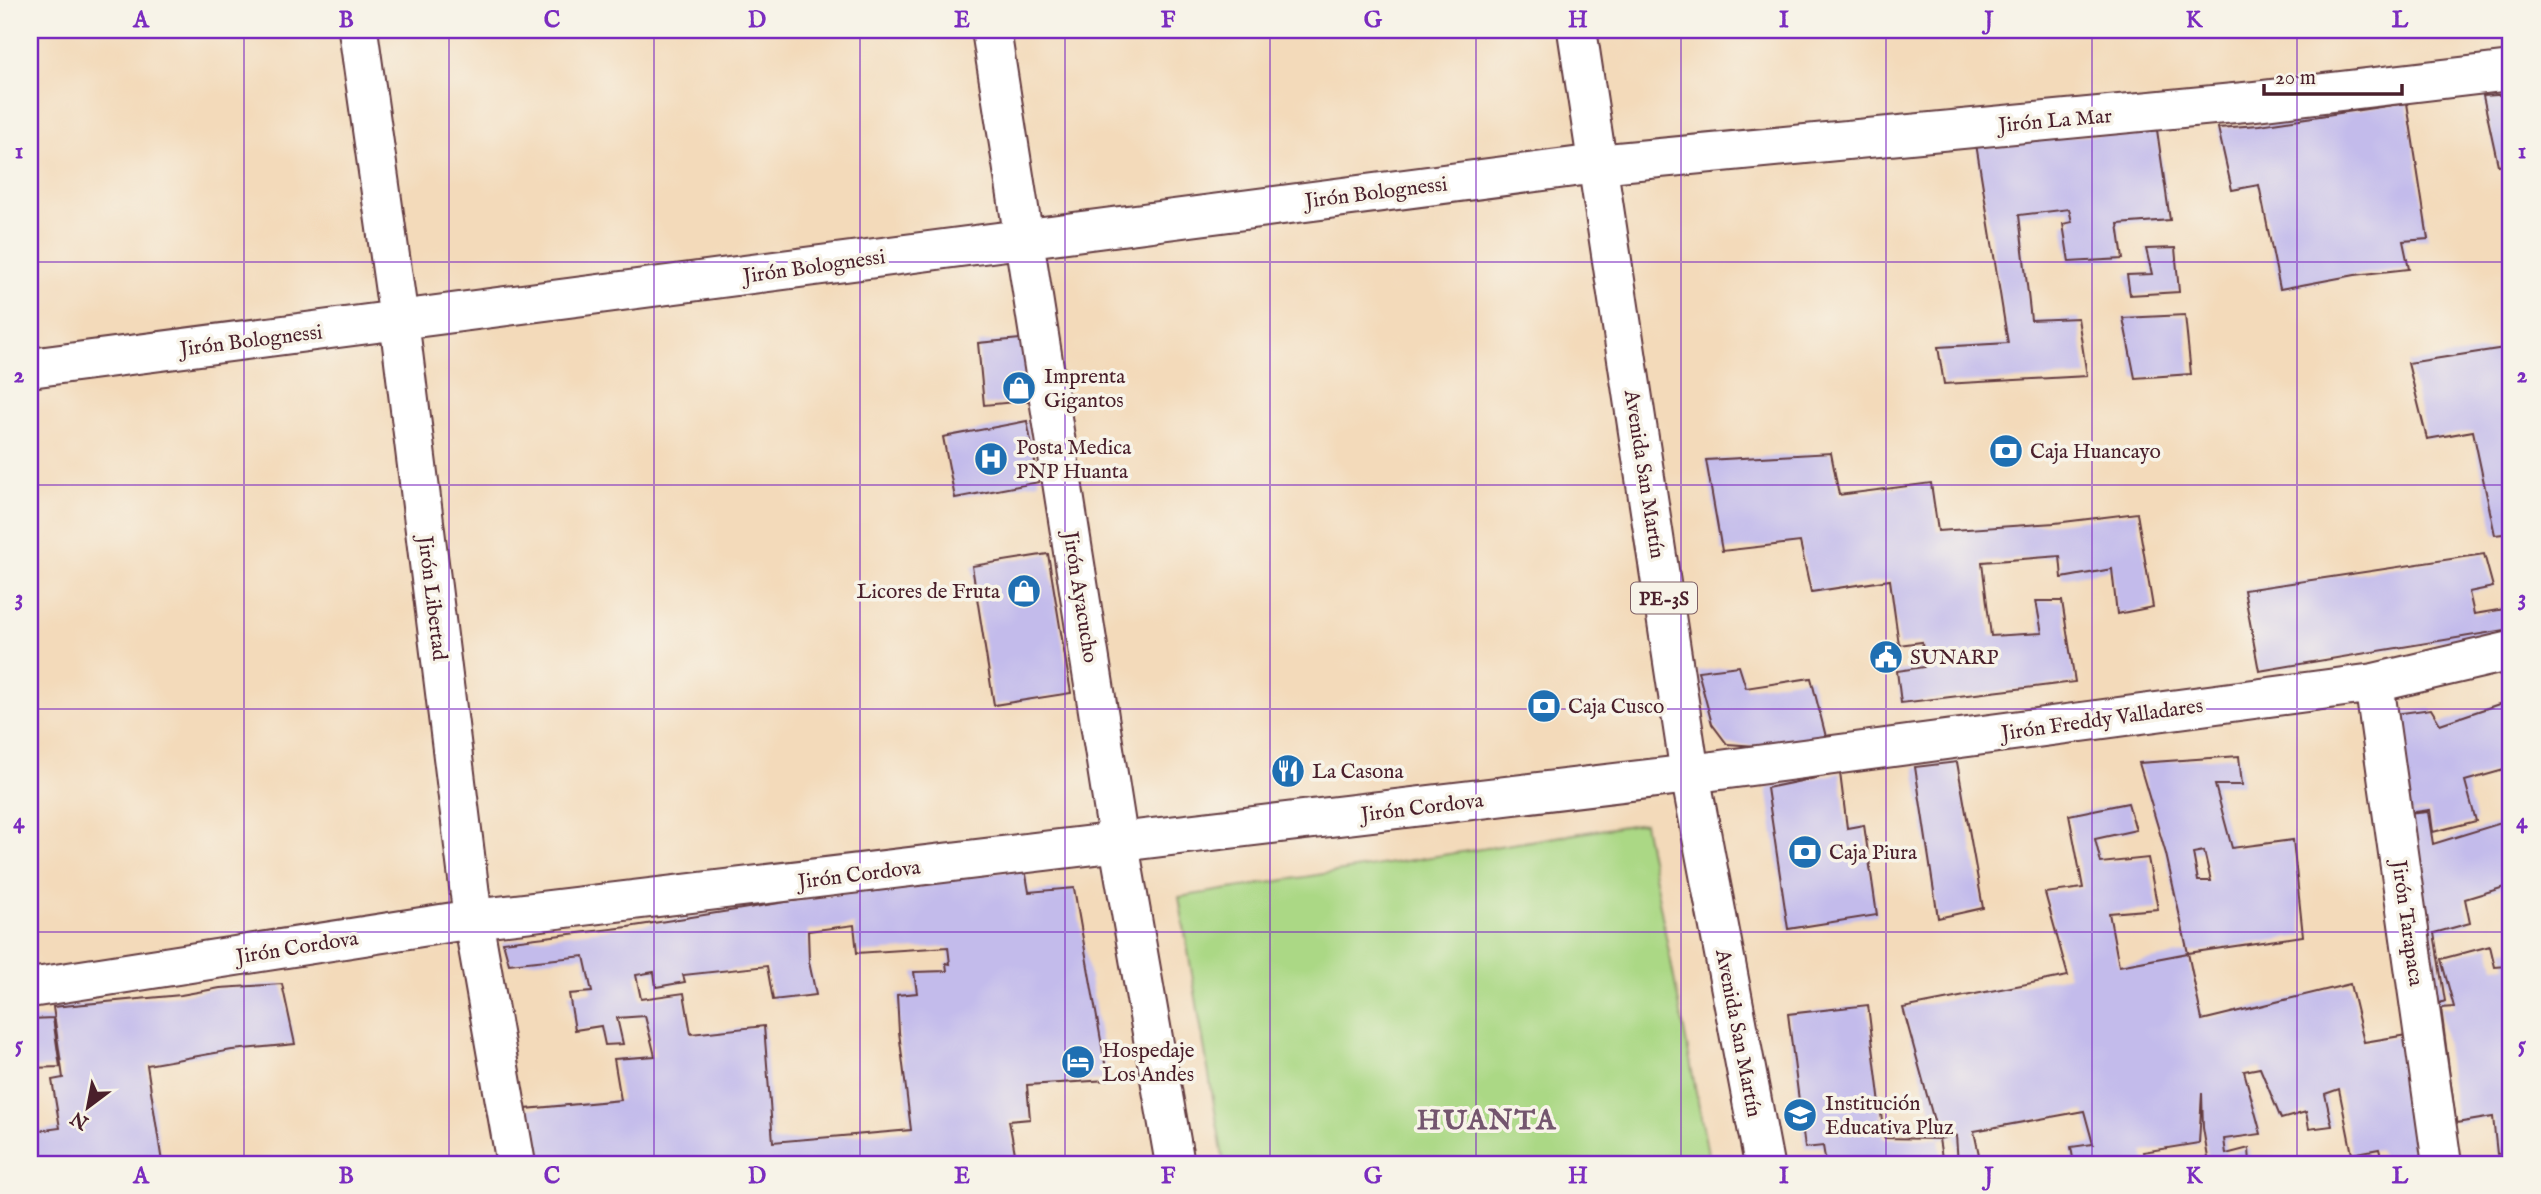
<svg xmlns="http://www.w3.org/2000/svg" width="2541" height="1194" font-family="'IM FELL English',serif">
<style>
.green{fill:#abd885;stroke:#7a7c58;stroke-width:2}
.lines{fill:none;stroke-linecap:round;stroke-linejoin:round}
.stream{stroke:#74b5e9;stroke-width:14}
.building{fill:#c3bbeb;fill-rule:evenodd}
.minor-casing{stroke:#633b40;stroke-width:42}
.trunk-casing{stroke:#633b40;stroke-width:42}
.minor{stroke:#fff;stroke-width:38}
.trunk{stroke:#fff;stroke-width:38}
.grid{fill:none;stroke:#7b2cbf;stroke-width:2;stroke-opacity:0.55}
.labels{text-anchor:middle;stroke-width:7;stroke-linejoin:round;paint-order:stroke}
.shield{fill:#f7f3e8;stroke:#7e5f64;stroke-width:2}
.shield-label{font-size:19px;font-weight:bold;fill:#4a1f2b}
.street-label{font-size:21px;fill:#4a1f2b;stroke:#f7f3e8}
.poi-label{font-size:21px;fill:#4a1f2b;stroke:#f7f3e8;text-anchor:start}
.district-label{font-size:28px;font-weight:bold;letter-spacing:2px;fill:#74566e;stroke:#f7f3e8}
.neatline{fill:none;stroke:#7b2cbf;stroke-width:2.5}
.grid-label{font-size:23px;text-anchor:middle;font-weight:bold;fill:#7b2cbf}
</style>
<rect width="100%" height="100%" fill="#f7f3e8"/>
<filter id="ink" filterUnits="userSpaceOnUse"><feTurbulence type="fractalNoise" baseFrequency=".0143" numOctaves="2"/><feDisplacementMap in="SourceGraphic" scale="14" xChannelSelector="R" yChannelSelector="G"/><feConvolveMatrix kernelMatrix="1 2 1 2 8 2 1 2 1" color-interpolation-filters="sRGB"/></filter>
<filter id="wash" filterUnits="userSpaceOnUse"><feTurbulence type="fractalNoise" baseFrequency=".00686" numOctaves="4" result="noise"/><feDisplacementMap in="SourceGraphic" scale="28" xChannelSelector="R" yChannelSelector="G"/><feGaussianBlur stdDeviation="1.57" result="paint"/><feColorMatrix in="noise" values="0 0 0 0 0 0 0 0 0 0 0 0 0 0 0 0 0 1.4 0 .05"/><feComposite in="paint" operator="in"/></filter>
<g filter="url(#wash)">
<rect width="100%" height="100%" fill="#f3daba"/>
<!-- green -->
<path class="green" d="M1644 823 1710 1164H1224L1179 897Z"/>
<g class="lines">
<!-- stream -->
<path class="stream" d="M1979 30H1986"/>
</g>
<g id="blocks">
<!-- building -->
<path class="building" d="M2511 94V163L2498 165 2483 96Z
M2407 103 2428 239 2403 241 2409 269 2355 275 2280 289 2259 185 2232 190 2218 128 2259 125Z
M2157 130 2170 220 2118 224 2123 259 2069 262 2063 224 2072 222 2069 209 2019 215 2031 320 2078 318 2087 376 1944 384 1938 347 2008 343 1976 144Z
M2175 248 2179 292 2130 295 2127 275 2152 274 2146 249Z
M2185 315 2191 374 2135 378 2123 318Z
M1030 338 1037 400 984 405 978 343Z
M2511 347V533L2495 535 2473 431 2427 439 2408 363Z
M1027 421 1039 482 955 498 943 437Z
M1831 453 1839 495 1931 483 1938 531 2055 523 2137 513 2153 607 2117 614 2112 569 2062 578 2060 556 1982 562 1991 636 2042 633 2036 601H2062L2075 682 1901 703 1897 671 1924 667 1922 642 1899 645 1890 580 1811 592 1800 542 1722 551 1706 460Z
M1048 554 1071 693 994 705 972 566Z
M2484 554 2493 587 2469 592 2474 614 2511 608V629L2259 671 2244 590Z
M1739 666 1746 688 1811 678 1826 737 1757 746 1727 744 1712 724 1698 671Z
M2511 700V768L2465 781 2476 821 2433 832 2430 810 2408 813 2387 715 2431 709 2440 724Z
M2239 756 2242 785H2215L2232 848 2293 840 2303 936 2188 953 2166 854 2139 763ZM2204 851 2211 881H2198L2193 853Z
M1957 762 1983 908 1938 918 1915 767Z
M1840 773 1847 828 1864 825 1877 915 1788 929 1767 788Z
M2128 803 2136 830 2095 839 2101 863 2148 858 2158 909 2109 913 2119 966 2188 953 2202 1020 2350 984 2364 1042 2407 1035 2431 1164H2383L2379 1149 2352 1154 2339 1089 2325 1094 2332 1126 2309 1129 2306 1112 2281 1119 2260 1068 2244 1071 2261 1134 2224 1139 2226 1154 2249 1148 2250 1164H2209L2203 1128 2202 1093 2199 1143 2143 1152 2146 1164H2074L2071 1147 2093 1144 2084 1111 1974 1131 1981 1164H1958L1956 1135 1939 1139 1903 1008 2068 976 2045 893 2083 888 2069 815Z
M2428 812 2433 844 2511 820V885L2465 899 2470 923 2434 933 2445 1001 2425 1009 2407 814Z
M1025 869 1029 892 1074 888 1108 1080 1027 1085 1030 1119 1009 1121 1017 1164H580L579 1157 567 1158 568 1164H526V1109L621 1100 614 1059 655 1056 645 1016 617 1018 623 1044 605 1045 601 1026 575 1030 569 994 592 992 584 956 509 964 503 942 628 927 875 888ZM854 925 857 953 948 947 950 964 946 963 947 971 914 972 917 993 897 995 899 1032 911 1130 773 1142 764 1026 691 1034 684 993 641 999 636 975 654 972 656 987 685 982 683 975 767 966 773 1000 816 995 809 962 808 931Z
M2490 946 2495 967 2507 966 2504 950 2511 949V1153L2497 1154 2493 1117 2456 1123 2441 1008 2454 1007 2441 959Z
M282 984 295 1044 232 1050 147 1065 162 1162 144 1164H30V1132L60 1128 52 1080 63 1078 53 1007 181 995 220 988Z
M1868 1005 1884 1138 1939 1139 1943 1164H1826L1823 1146 1805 1148 1788 1014Z
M53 1018 60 1067 30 1068V1019Z"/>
</g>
</g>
<g filter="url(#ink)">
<use href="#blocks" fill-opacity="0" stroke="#633b40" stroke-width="2"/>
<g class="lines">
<!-- minor casing -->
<g class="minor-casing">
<path id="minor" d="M358 30 399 320 473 919 516 1164
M991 30 1119 844 1175 1164
M30 368 1597 164 2255 101 2511 71
M2374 683 2442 1164
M30 988 473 919 1690 774 2374 683 2511 651"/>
</g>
<!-- trunk casing -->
<g class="trunk-casing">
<path id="trunk" d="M1577 30 1690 774 1764 1164"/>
</g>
<!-- minor -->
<use href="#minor" class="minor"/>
<!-- trunk -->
<use href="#trunk" class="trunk"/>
</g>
</g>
<!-- grid -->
<path class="grid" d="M244 30V1164M449 30V1164M654 30V1164M860 30V1164M1065 30V1164M1270 30V1164M1476 30V1164M1681 30V1164M1886 30V1164M2092 30V1164M2297 30V1164M30 262H2511M30 485H2511M30 709H2511M30 932H2511"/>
<!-- icons -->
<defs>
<g id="shop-disc" transform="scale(1.75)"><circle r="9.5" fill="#1f6fb2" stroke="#f7f3e8"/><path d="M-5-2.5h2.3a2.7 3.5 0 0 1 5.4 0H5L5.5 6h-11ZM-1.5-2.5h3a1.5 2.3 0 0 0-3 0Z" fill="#fff"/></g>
<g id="bank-disc" transform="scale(1.75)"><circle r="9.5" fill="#1f6fb2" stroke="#f7f3e8"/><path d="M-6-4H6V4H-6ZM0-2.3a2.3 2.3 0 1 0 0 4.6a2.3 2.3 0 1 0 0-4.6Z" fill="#fff"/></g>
<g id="hospital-disc" transform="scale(1.75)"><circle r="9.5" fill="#1f6fb2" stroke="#f7f3e8"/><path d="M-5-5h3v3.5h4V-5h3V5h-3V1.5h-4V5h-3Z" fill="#fff"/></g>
<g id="civic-disc" transform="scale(1.75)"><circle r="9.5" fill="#1f6fb2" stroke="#f7f3e8"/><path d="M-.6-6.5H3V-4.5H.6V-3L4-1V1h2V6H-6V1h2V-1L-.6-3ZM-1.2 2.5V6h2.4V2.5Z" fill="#fff"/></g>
<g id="restaurant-disc" transform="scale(1.75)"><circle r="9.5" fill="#1f6fb2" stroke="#f7f3e8"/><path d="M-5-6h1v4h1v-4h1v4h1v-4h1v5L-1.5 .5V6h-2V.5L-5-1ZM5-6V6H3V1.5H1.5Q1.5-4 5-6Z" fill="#fff"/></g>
<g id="hotel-disc" transform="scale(1.75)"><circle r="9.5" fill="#1f6fb2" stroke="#f7f3e8"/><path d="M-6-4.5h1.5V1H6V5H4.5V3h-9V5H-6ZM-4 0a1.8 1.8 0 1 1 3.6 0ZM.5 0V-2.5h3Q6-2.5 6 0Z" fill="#fff"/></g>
<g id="school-disc" transform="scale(1.75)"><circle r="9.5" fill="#1f6fb2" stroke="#f7f3e8"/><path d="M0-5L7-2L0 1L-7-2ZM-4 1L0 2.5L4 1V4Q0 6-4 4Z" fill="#fff"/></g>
</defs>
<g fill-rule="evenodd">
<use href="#shop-disc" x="1019" y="388"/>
<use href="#bank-disc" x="2006" y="451"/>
<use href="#hospital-disc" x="991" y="459"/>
<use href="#shop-disc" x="1024" y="591"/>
<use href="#civic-disc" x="1886" y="657"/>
<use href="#bank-disc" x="1544" y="706"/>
<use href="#restaurant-disc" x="1288" y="771"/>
<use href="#bank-disc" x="1805" y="852"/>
<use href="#hotel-disc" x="1078" y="1062"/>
<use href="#school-disc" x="1800" y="1115"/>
</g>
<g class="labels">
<!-- shield labels -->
<rect class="shield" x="1631" y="582.5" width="66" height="31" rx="5"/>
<g class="shield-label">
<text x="1664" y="605">PE-3S</text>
</g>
<!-- street labels -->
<g class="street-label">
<text transform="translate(2055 120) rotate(-5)" y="7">Jirón La Mar</text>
<text transform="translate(1376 192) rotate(-7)" y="7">Jirón Bolognessi</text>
<text transform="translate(814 266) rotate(-8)" y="7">Jirón Bolognessi</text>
<text transform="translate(251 340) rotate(-7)" y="7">Jirón Bolognessi</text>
<text transform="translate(1645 474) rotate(81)" y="7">Avenida San Martín</text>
<text transform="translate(1081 597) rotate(81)" y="7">Jirón Ayacucho</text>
<text transform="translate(433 598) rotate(83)" y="7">Jirón Libertad</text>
<text transform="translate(2102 719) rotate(-8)" y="7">Jirón Freddy Valladares</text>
<text transform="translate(1422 807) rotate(-7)" y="7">Jirón Cordova</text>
<text transform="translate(859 874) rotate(-7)" y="7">Jirón Cordova</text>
<text transform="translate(2408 923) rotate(82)" y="7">Jirón Tarapaca</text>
<text transform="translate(297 947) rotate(-9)" y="7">Jirón Cordova</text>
<text transform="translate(1739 1033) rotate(79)" y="7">Avenida San Martín</text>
</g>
<!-- poi labels -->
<g class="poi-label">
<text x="1044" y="383">Imprenta<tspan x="1044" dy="24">Gigantos</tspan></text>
<text x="1016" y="454">Posta Medica<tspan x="1016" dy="24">PNP Huanta</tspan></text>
<text x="2030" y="458">Caja Huancayo</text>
<text x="1000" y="598" text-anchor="end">Licores de Fruta</text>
<text x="1910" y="664">SUNARP</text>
<text x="1568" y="713">Caja Cusco</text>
<text x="1312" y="778">La Casona</text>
<text x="1829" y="859">Caja Piura</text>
<text x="1102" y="1057">Hospedaje<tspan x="1102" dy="24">Los Andes</tspan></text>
<text x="1825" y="1110">Institución<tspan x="1825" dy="24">Educativa Pluz</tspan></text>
</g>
<!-- district labels -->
<g class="district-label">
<text x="1487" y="1129">HUANTA</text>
</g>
</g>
<!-- margin -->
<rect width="2541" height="1194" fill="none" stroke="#f7f3e8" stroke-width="77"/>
<!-- north arrow -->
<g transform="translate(88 1107) rotate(212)" stroke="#f7f3e8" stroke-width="5" paint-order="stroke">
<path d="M0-5L12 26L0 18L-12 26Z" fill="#4a1f2b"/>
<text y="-10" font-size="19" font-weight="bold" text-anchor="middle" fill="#4a1f2b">N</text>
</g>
<!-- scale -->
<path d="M2264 84v10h138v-10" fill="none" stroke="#4a1f2b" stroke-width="3.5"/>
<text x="2275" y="84" font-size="21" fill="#4a1f2b" stroke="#f7f3e8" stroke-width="5" paint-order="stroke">20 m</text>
<rect x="38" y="38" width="2464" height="1118" class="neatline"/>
<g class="grid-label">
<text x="141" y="27">A</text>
<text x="346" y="27">B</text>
<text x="552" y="27">C</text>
<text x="757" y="27">D</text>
<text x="962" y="27">E</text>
<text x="1168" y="27">F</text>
<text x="1373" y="27">G</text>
<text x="1578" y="27">H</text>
<text x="1784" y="27">I</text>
<text x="1989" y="27">J</text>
<text x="2194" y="27">K</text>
<text x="2400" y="27">L</text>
<text x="19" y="158">1</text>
<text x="2522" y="158">1</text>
<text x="19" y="382">2</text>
<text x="2522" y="382">2</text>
<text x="19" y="605">3</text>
<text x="2522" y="605">3</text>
<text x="19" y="828">4</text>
<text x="2522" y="828">4</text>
<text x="19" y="1052">5</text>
<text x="2522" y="1052">5</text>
<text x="141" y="1183">A</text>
<text x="346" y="1183">B</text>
<text x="552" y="1183">C</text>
<text x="757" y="1183">D</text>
<text x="962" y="1183">E</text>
<text x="1168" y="1183">F</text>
<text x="1373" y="1183">G</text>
<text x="1578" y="1183">H</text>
<text x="1784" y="1183">I</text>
<text x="1989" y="1183">J</text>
<text x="2194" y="1183">K</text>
<text x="2400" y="1183">L</text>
</g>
</svg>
